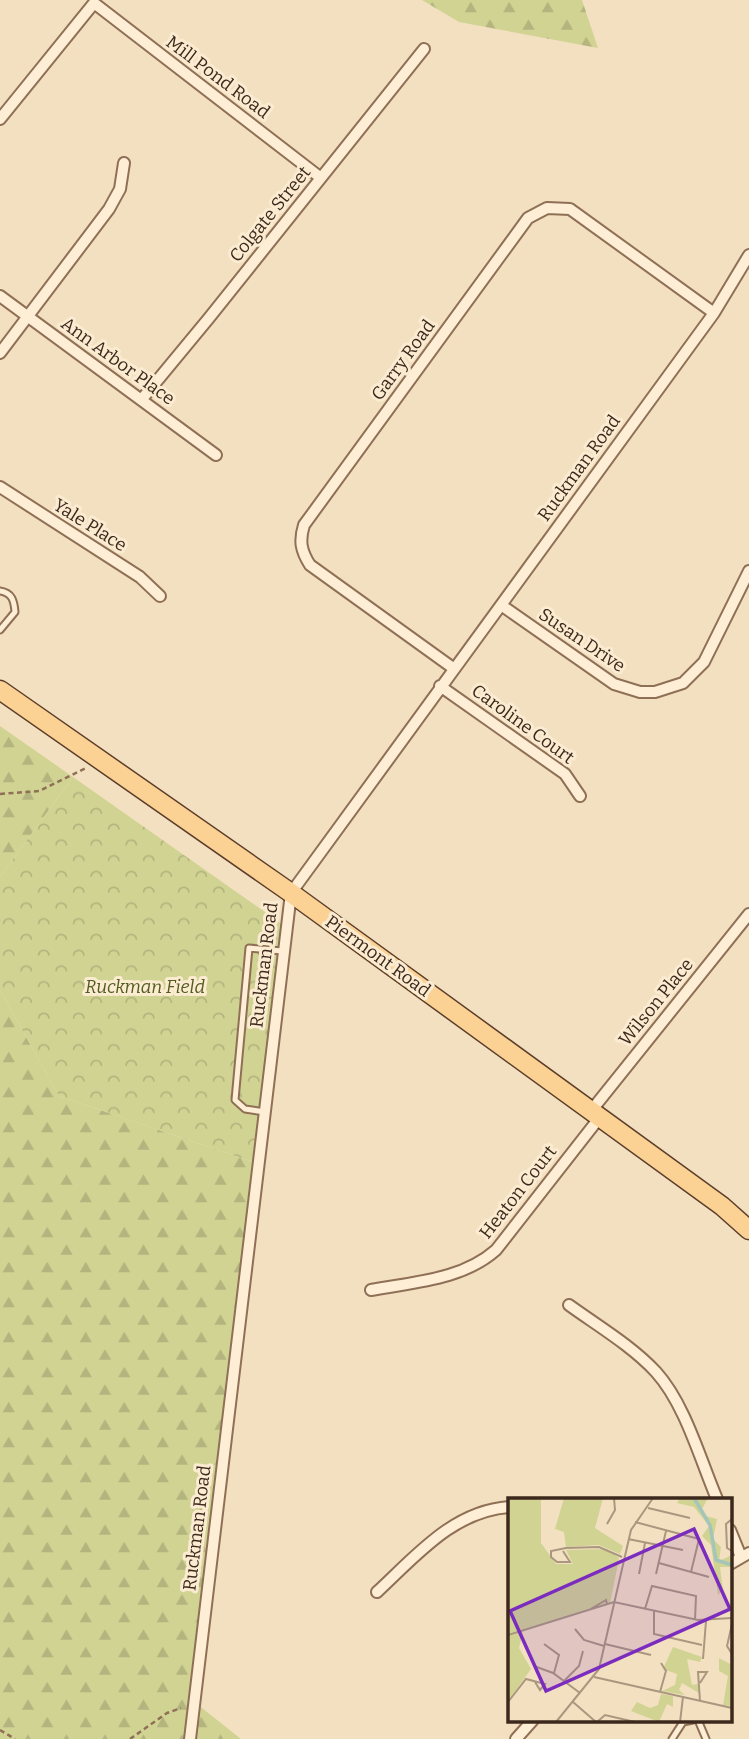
<svg xmlns="http://www.w3.org/2000/svg" width="749" height="1739" font-family="Bitter,serif">
<style>
.forest{fill:url(#forest-firs)}
.park{fill:url(#park-crowns)}
.lines{fill:none;stroke-linecap:round;stroke-linejoin:round}
.service-casing{stroke:#8f7056;stroke-width:9}
.minor-casing{stroke:#8f7056;stroke-width:14}
.primary-casing{stroke:#5c3e2a;stroke-width:21}
.path{stroke:#8f7056;stroke-width:2.5;stroke-dasharray:5 3.5;stroke-linecap:butt}
.service{stroke:#fdeed5;stroke-width:5}
.minor{stroke:#fdeed5;stroke-width:10}
.primary{stroke:#fbd294;stroke-width:18}
.labels{text-anchor:middle;stroke-width:6;stroke-linejoin:round;paint-order:stroke}
.street-label{font-size:18px;fill:#3d291c;stroke:#faebd1}
.park-label{font-size:18px;font-style:italic;fill:#525c20;stroke:#faebd1}
.inset-river{fill:none;stroke:#a4c5b9;stroke-width:3.5}
.inset-road{fill:none;stroke:#aa977f;stroke-width:2}
.view{fill:#7b2cbf;fill-opacity:0.15;stroke:#7b2cbf;stroke-width:3.5}
.inset-edge{fill:none;stroke:#3d291c;stroke-width:3.5}
</style>
<defs>
<pattern id="forest-firs" width="22" height="20" patternUnits="userSpaceOnUse" patternTransform="scale(1.75)"><rect width="22" height="20" fill="#d1d393"/><path d="M5 1l3.5 6h-7zM16 11l3.5 6h-7z" fill="#b4b57e"/></pattern>
<pattern id="park-crowns" width="20" height="18" patternUnits="userSpaceOnUse" patternTransform="scale(1.75)"><rect width="20" height="18" fill="#d1d393"/><path d="M2 6a3 3 0 1 1 6 0M12 15a3 3 0 1 1 6 0" fill="none" stroke="#b4b57e"/></pattern>
</defs>
<rect width="100%" height="100%" fill="#f3e0c1"/>
<!-- forest -->
<path class="forest" d="M422 0H582L598 48 459 22Z
M0 726 73 777 0 877Z
M0 990 59 1096 256 1163 197 1704 241 1739H0Z"/>
<!-- park -->
<path class="park" d="M73 777 282 924 256 1163 59 1096 0 990V877Z"/>
<g class="lines">
<!-- service casing -->
<g class="service-casing">
<path id="service" d="M0 591C12 593 14 600 15 612L0 630
M265 1112 245 1109 235 1100 249 948 282 951
M698 1720 706 1739
M672 1739 683 1722 693 1720"/>
</g>
<!-- minor casing -->
<g class="minor-casing">
<path id="minor" d="M0 119 94 3 321 178
M0 296 216 455
M0 353 109 209 120 189 124 163
M142 399 209 318 424 49
M0 487 140 577 160 596
M501 605 614 684 640 692H655L683 683 704 662 749 571
M453 668 310 565C301 551 299 541 304 525L528 218 547 208 570 209 714 313
M440 686 565 774 580 796
M591 1111 749 914
M371 1290C414 1282 462 1280 496 1250L600 1117
M569 1305C598 1326 632 1346 656 1372 685 1404 700 1459 717 1499
M730 1530 741 1557
M730 1564 749 1553
M377 1592C416 1556 453 1511 509 1507
M190 1739 291 893 714 313 749 255
M516 1739 533 1720"/>
</g>
<!-- primary casing -->
<g class="primary-casing">
<path id="primary" d="M0 690 291 893 722 1206 749 1230"/>
</g>
<!-- path -->
<path class="path" d="M0 794 39 791 86 768
M0 1730 15 1739
M130 1739 167 1713 181 1708"/>
<!-- service -->
<use href="#service" class="service"/>
<!-- minor -->
<use href="#minor" class="minor"/>
<!-- primary -->
<use href="#primary" class="primary"/>
</g>
<g class="labels">
<!-- street labels -->
<g class="street-label">
<text transform="translate(218 77) rotate(37)" y="6">Mill Pond Road</text>
<text transform="translate(270 214) rotate(-51)" y="6">Colgate Street</text>
<text transform="translate(403 360) rotate(-54)" y="6">Garry Road</text>
<text transform="translate(118 361) rotate(36)" y="6">Ann Arbor Place</text>
<text transform="translate(579 468) rotate(-54)" y="6">Ruckman Road</text>
<text transform="translate(90 525) rotate(32)" y="6">Yale Place</text>
<text transform="translate(582 640) rotate(34)" y="6">Susan Drive</text>
<text transform="translate(523 724) rotate(36)" y="6">Caroline Court</text>
<text transform="translate(378 956) rotate(36)" y="6">Piermont Road</text>
<text transform="translate(264 965) rotate(-83)" y="6">Ruckman Road</text>
<text transform="translate(656 1002) rotate(-51)" y="6">Wilson Place</text>
<text transform="translate(518 1192) rotate(-52)" y="6">Heaton Court</text>
<text transform="translate(197 1528) rotate(-83)" y="6">Ruckman Road</text>
</g>
<!-- park labels -->
<g class="park-label">
<text x="145" y="993">Ruckman Field</text>
</g>
</g>
<!-- overview -->
<g transform="translate(508 1498)">
<rect width="224" height="224" fill="#f3e0c1"/>
<path d="M0 0H33V45L48 66H65L58 52 99 51 111 60 108 76 87 71 75 113 15 133 11 150 23 171 0 203ZM56 0H95L87 30 115 48 112 56 91 47 58 49 56 34 47 31ZM172 0H200L194 11 198 18 209 21 205 41 213 49 211 63 224 57V69H212L215 92 210 97 203 47 194 38 201 28 186 9 169 5ZM165 149 194 159 192 164 179 161 184 187 190 186 191 195 174 185 171 192 177 197 154 193 167 187 169 176 155 171ZM211 160 224 167 223 208 215 207 220 178 211 173ZM153 196 165 198V209L159 206 151 224 123 213 129 204 142 210 150 207Z" fill="#d1d393"/>
<path d="M87 71 108 76 102 105 75 113 73 89Z" fill="#d1d393"/>
<path class="inset-river" d="M186 0 202 27 208 62 224 67"/>
<path class="inset-road" d="M140 10 182 20M224 21 218 26 219 50 224 53M127 24 191 41 183 74M99 26 107 12 106 0M120 41 175 52M55 53 62 64H49L43 59V53L58 50 91 49 114 59M151 65 201 79M131 76 137 45M148 76 158 33M137 111 144 88 188 98 187 122M81 112 98 102 99 106M146 113V136L194 147M224 126 219 148 224 156M67 131 76 142 96 148M0 137 106 104 190 122 224 120M36 146 51 157 46 175M97 146 143 157M195 161 198 123M26 168 45 175 72 195M86 179 224 210M56 183 71 168 75 153M152 194 158 173 153 165M192 203 190 174H199L192 185M0 204 18 181 37 186 32 192 27 184M65 204 88 224M48 224 91 171 123 32 145 0M89 224 97 217 127 224M172 224 175 199"/>
<path class="view" d="M186 31 222 111 38 193 2 113Z"/>
<rect width="224" height="224" class="inset-edge"/>
</g>
</svg>
